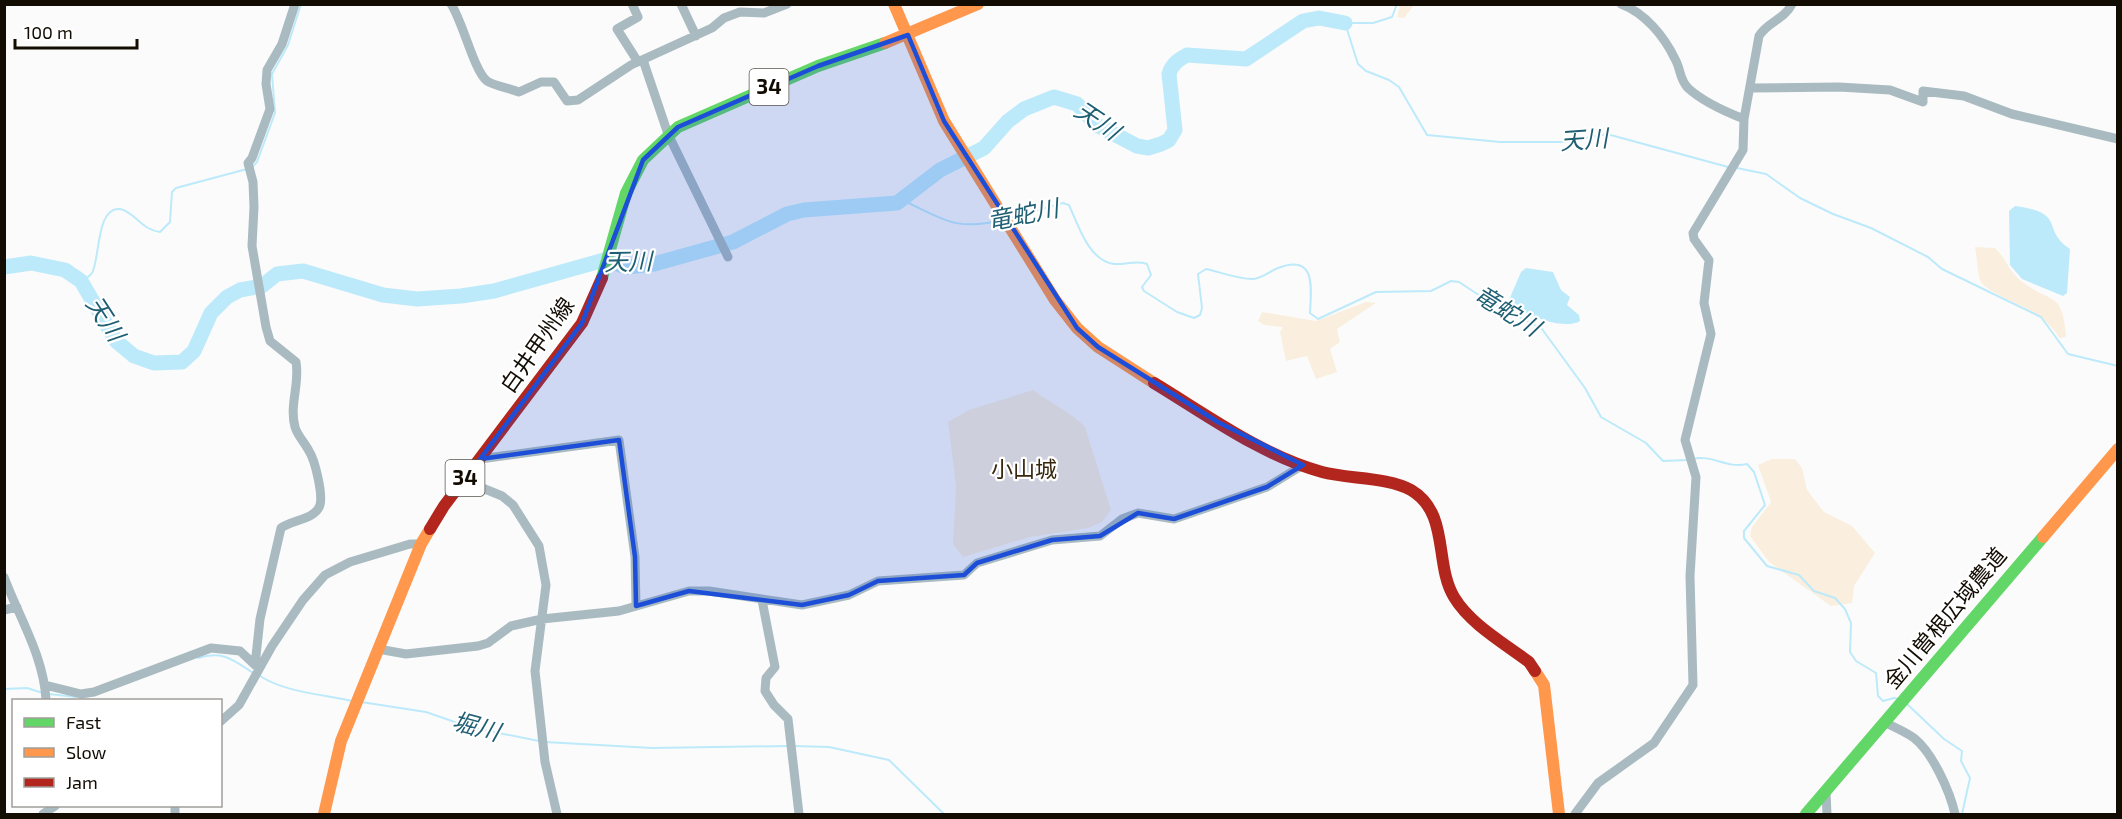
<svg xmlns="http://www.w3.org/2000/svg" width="2122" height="819" font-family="'Exo 2','Noto Sans JP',sans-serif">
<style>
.green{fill:#faefde}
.water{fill:#bdeafa}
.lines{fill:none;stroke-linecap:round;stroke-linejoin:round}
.stream{stroke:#bdeafa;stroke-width:2}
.river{stroke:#bdeafa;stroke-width:15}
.street{stroke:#a9bbc1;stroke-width:9}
.fast{stroke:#63d668;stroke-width:12}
.slow{stroke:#ff974d;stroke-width:12}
.jam{stroke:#b3261e;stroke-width:12}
.marked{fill:#1d4ed8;fill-opacity:0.2;stroke:#1d4ed8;stroke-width:4.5;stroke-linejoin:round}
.labels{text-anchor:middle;stroke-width:4.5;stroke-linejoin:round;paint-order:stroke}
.shield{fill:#fff;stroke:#5a554f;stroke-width:1.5}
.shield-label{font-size:21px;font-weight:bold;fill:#130c03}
.street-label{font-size:22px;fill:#130c03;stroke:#fff}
.park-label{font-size:22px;fill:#37260b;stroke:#fff}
.water-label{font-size:24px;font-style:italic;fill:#1f5f73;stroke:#fff}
</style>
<rect width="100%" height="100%" fill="#fbfbfb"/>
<!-- green -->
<path class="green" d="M1400 5H1414L1404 18 1397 17Z
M1975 247 1995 248C2006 258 2008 270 2020 280 2050 305 2063 289 2066 337L2059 338C2043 306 1987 297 1980 280 1977 271 1977 257 1975 247Z
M1366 302 1376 303 1337 329 1340 342 1330 349 1337 372 1316 379 1307 356 1286 361 1280 332 1283 327 1264 325 1258 321 1262 312 1316 321Z
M1033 390C1050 403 1071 412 1085 427L1111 510 1102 522 1088 528 1030 537 963 557 953 544 956 486 948 422 969 410Z
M1772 459H1795L1802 468 1807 490 1824 512 1852 526 1875 553 1854 586 1852 603 1831 606 1769 562 1750 536 1752 527 1771 502 1758 465Z"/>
<!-- water -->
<path class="water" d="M2015 206C2068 213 2040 229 2070 249L2067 293 2063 296 2022 279 2010 265 2009 211Z
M1526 268 1553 272 1561 290 1570 297 1567 305 1579 315 1580 321C1565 331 1519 315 1509 300L1521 272Z"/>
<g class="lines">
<!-- stream -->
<path class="stream" d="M1397 4 1392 17 1373 23H1345L1358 64 1366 71 1389 80 1399 87 1427 135 1500 142H1566L1607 134 1728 167
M252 167 257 162 275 113 272 74 288 45 301 4
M1737 168 1766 174 1800 198 1833 214 1871 228 1928 257 1942 269 2041 317 2068 354 2118 366
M900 199C942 218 954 232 1002 220
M1010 218 1063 203 1069 205C1078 225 1089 261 1114 264 1126 265 1135 260 1147 264L1151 275 1142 287 1144 291 1177 312 1194 318 1200 315 1202 308 1198 274 1206 269C1220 272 1238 279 1252 279 1261 279 1270 271 1278 268 1317 253 1311 289 1310 313L1318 319 1376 292 1431 291 1451 281 1459 282 1488 301 1542 329 1585 388 1601 417 1646 443 1663 461 1687 460
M81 281C85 279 90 276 92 273 100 260 96 206 120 209 134 211 141 230 160 232L170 222 172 192 176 188 247 169
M1692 459C1713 454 1726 469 1747 464L1754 472 1765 505 1744 531V538L1767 566 1799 575 1814 591 1835 598 1845 609 1851 623 1850 652 1856 661 1876 673 1878 696 1883 701 1894 698 1899 699
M198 658C224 650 234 661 255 674
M260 676C287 693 322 694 352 701
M4 689 27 688 43 693
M49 694 76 697
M361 702 426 712 469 727 539 741
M1906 703 1944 739 1962 751 1961 761 1970 778 1962 814
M545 742 652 748 788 746
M794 746 829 747 889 760 944 814"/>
<!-- river -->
<path class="river" d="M4 267 31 263 65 270 81 281 116 341 134 356 154 363 182 362 194 351 211 313 227 297 240 290 262 286 277 274 303 271 383 295 417 299 461 296 494 291 604 260 627 267 654 264 733 242 787 214 804 210 897 203 940 170 984 148 1008 121 1024 109 1054 97 1077 104 1097 125 1137 146 1148 148 1161 144 1169 140 1175 130 1169 74C1172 64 1178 60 1187 55L1246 59 1303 21 1319 18 1345 23"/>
<!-- street -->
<path class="street" d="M451 4C463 22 474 71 487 81 495 86 509 88 519 92L541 82H554L567 101 578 100 631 65 712 28 724 18 740 12 764 13 787 4
M632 4 638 17 617 29 638 62
M681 4 696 36
M1621 4C1645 13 1664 36 1675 59 1681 69 1679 79 1688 88 1702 101 1726 112 1744 119
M643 60 668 134 728 257
M1751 88 1839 87 1890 90 1923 102V91L1964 96 2012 114 2118 139
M480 459 619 440 635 557 636 606
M463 480 502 496 513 505 539 546 546 585 535 671 545 762 557 814
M4 577C19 617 44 657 46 700
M762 600 775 667 766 678 765 691 774 705 788 719 799 814
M4 610 17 607
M378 649 406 654 478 646 488 643 511 626 542 619 619 611 689 591H709L802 605 849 595 878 581 964 575 977 563 1052 540 1100 536 1122 519 1138 513 1174 519 1267 487 1303 465
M259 667 255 665 260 619 281 528C292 520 316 519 320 505 323 494 315 460 309 451 305 443 297 435 295 427 289 405 300 384 296 362L270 341 266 327 252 246 254 207 253 182 248 163 252 158 270 109 266 84 267 70 282 44 295 4
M45 685 81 694 94 692 211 648 240 651 255 665
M220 722 239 705 272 646 303 600 325 575 350 562 410 544H421
M1884 722C1894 727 1906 732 1914 738 1933 753 1950 792 1955 814
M1826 792 1827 814
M43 814 55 806
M175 814V806
M1575 814 1598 783 1654 743 1693 685 1690 576 1696 477 1685 440 1711 334 1704 303 1709 260 1694 239 1693 233 1743 150 1744 119 1759 36C1767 22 1784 20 1792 4"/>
<!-- fast -->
<path class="fast" d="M602 278 626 193 643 160 678 127 818 66 885 43
M1806 814 2043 537"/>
<!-- slow -->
<path class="slow" d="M894 4 944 121 1055 300 1077 328 1098 347 1154 383
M885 43 978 4
M2043 537 2118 449
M1535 671 1544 685 1559 814
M324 814 341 741 421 544 430 529"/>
<!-- jam -->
<path class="jam" d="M1154 383C1207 415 1261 455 1322 472 1348 479 1388 477 1411 490 1450 513 1434 564 1454 597 1470 624 1504 643 1529 662L1535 671
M430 529 444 506 582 323 602 278"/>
</g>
<!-- marked area -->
<path class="marked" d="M908 35 944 121 1077 328 1098 347 1218 422 1303 465 1267 487 1174 519 1138 513 1100 536 1052 540 977 563 964 575 878 581 849 595 802 605 689 591 636 606 635 557 619 440 480 459 582 323 643 160 678 127 818 66Z"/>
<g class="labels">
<!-- shield labels -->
<g class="shield">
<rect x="749.5" y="69" width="39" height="36" rx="4.5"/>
<rect x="445.5" y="460" width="39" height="36" rx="4.5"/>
</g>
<g class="shield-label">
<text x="769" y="94">34</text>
<text x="465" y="485">34</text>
</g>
<!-- street labels -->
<g class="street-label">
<text transform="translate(537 345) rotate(-55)" y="8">白井甲州線</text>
<text transform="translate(1945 618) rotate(-50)" y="8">金川曽根広域農道</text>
</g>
<!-- park labels -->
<g class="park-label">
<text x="1024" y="477">小山城</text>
</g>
<!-- water labels -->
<g class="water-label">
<text transform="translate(1097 121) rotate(34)" y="8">天川</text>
<text transform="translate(1584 140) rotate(-4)" y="8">天川</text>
<text transform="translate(1023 215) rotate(-11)" y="8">竜蛇川</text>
<text transform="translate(628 262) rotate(-1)" y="8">天川</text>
<text transform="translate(1507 311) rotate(32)" y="8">竜蛇川</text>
<text transform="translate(105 319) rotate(57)" y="8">天川</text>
<text transform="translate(476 727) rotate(15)" y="8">堀川</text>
</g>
</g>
<!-- border -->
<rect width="2122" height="819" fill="none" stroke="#130c03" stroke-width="12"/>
<!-- legend -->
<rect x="12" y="699" width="210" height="108" fill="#ffffff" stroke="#a19e9a" stroke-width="1.5"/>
<rect x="24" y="718" width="30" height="9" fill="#63d668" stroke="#a19e9a" stroke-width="1.5"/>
<text x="66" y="729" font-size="18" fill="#130c03">Fast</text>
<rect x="24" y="748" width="30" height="9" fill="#ff974d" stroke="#a19e9a" stroke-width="1.5"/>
<text x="66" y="759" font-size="18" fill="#130c03">Slow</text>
<rect x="24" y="778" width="30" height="9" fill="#b3261e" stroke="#a19e9a" stroke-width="1.5"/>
<text x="66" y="789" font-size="18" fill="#130c03">Jam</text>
<!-- scale -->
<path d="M15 39v9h122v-9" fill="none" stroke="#130c03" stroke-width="3"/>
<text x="24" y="39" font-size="18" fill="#130c03" stroke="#ffffff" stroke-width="4.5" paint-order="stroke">100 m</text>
</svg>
